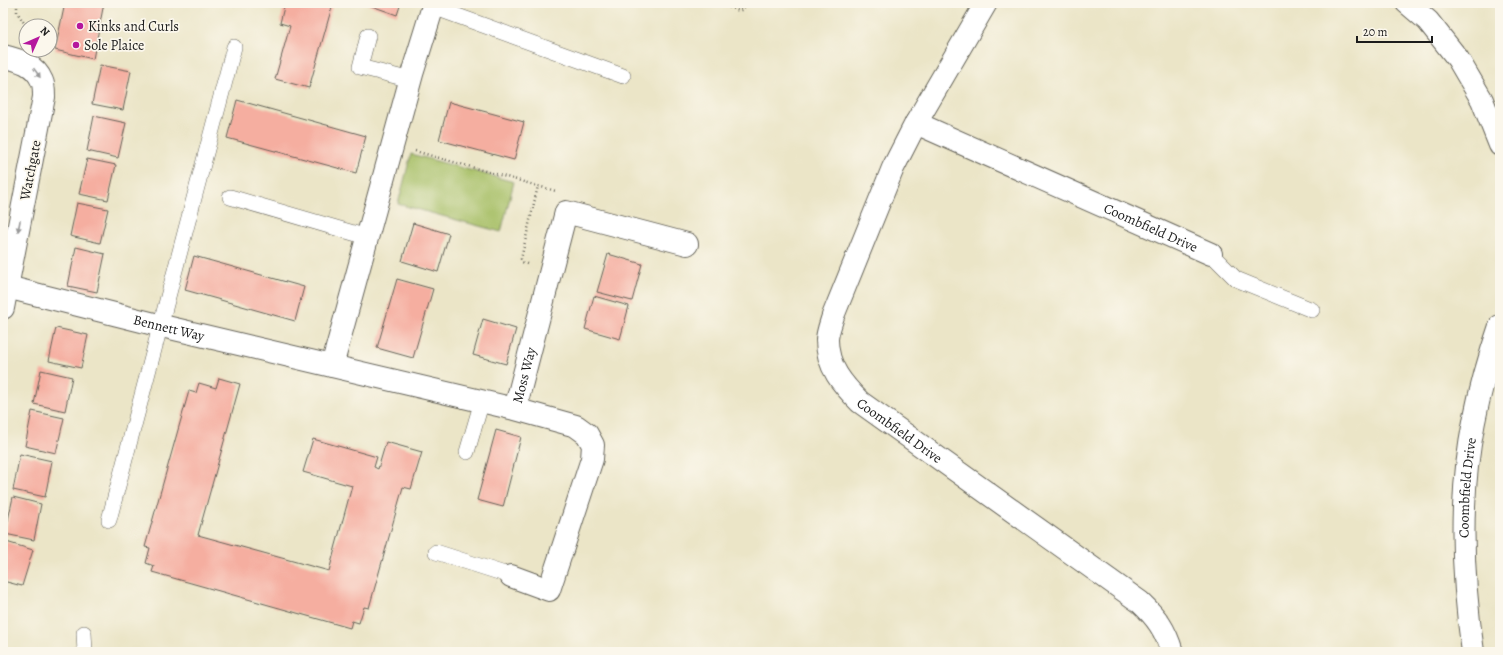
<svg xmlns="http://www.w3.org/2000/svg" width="1503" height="655" font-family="Alegreya,serif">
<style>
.green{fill:#a5be64;stroke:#606d40}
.building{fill:#f5aea0}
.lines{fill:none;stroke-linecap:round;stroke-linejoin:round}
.lane-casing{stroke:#646258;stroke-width:16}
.street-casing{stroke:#646258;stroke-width:24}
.path{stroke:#646258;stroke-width:2.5;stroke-dasharray:1 3;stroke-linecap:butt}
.lane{stroke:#fff;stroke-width:15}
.street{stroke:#fff;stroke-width:22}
.oneway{fill:#999}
.poi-dot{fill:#b5179e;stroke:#fbf7ec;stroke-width:1.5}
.labels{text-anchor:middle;stroke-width:3.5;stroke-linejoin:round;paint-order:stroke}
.poi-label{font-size:14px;fill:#1c1c1c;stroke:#fbf7ec;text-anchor:start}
.street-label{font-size:14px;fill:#1c1c1c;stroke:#fbf7ec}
</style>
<rect width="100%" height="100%" fill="#fbf7ec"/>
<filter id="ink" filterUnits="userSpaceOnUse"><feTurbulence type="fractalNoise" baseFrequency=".025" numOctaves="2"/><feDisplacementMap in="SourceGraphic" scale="8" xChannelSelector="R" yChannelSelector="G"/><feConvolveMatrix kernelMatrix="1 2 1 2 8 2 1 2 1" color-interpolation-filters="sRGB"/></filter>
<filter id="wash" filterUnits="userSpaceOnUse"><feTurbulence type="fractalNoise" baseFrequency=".012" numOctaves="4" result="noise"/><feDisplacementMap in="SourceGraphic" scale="16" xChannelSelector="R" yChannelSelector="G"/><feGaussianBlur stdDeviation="0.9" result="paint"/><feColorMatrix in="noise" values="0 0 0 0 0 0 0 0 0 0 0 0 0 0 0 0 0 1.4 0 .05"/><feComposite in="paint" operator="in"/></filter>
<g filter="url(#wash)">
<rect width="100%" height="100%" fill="#ebe5c7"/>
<!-- green -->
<path class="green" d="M411 154 514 182 501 232 398 204Z"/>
<g id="blocks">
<!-- building -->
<path class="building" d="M65 3H104L93 59 55 50Z
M285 3H333L309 88 275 79 290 26 280 23Z
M370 3H401L397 15 369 5Z
M100 65 131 71 123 110 92 104Z
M237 100 366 136 356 173 227 138Z
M449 102 524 122 514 160 439 140Z
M94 116 126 123 118 158 87 151Z
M87 159 116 165 108 200 79 194Z
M77 203 108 209 100 243 70 236Z
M413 223 449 234 438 272 402 261Z
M76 247 105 254 97 292 68 286Z
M608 254 642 264 632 301 597 292Z
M194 256 304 287 295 321 185 290Z
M397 279 433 289 413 358 377 348Z
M594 296 629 306 620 339 585 329Z
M483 319 516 329 506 364 473 355Z
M56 328 88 335 81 368 49 361Z
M41 370 72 377 65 411 34 404Z
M219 378 240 384 198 535 329 571 352 486 303 472 313 439 377 457 374 467 378 469 386 442 422 452 411 489 403 487 369 608 364 607 359 623 352 621 350 628 152 572 154 566 146 563 150 548 145 547 189 391 196 393 199 383 216 388Z
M32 411 64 418 56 453 25 446Z
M496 430 521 437 503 507 477 500Z
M20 454 52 461 45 497 13 490Z
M13 497 41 504 34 540 5 534Z
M3 541 33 550 22 586 3 581Z"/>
</g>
</g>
<g filter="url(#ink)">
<use href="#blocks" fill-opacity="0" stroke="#646258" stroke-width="1"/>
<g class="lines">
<!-- lane casing -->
<g class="lane-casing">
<path id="lane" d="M433 7 623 76
M368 36 360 67 411 80
M230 197 367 237
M1211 254 1236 279 1312 310
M467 452 482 401
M109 520 234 47
M436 552 511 576
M84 633 85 652"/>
</g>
<!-- street casing -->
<g class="street-casing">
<g id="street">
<path id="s1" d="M986 3 916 123 893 168 833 316C831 323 827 333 827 340 827 367 843 385 860 402L1140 602C1157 618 1165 629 1172 652"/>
<path d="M1407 3 1428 21 1458 59 1482 100 1500 145"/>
<path d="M3 56C19 60 35 64 42 81 44 85 44 92 44 97L3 308"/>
<path id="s2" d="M916 123 1211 254"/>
<path id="s3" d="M7 287 162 326 515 409"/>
<path d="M332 366 412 74 434 3"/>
<path id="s4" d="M511 576 549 590 592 459 593 445 587 434 576 426 515 409 566 212 687 244"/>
<path id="s5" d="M1473 652C1466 604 1462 556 1464 507 1466 446 1480 384 1500 326"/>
</g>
</g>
<!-- path -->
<path class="path" d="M17 3V12L26 26
M718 3 739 11 743 9 746 3
M415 151 538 186
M527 264 522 262 521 259 538 186 556 191"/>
<!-- lane -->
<use href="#lane" class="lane"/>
<!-- street -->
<use href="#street" class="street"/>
</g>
<!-- one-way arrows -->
<defs><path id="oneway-solid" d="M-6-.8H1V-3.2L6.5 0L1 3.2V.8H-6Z"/></defs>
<g class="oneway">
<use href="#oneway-solid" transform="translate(37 73) rotate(55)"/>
<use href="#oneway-solid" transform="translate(19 226) rotate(101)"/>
</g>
</g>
<!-- markers -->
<g class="poi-dot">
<circle cx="80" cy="26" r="4"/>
<circle cx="76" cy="45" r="4"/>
</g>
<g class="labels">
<!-- poi labels -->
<g class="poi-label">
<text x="88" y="31">Kinks and Curls</text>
<text x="84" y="50">Sole Plaice</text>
</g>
<!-- street labels -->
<g class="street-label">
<text transform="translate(30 170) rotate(-79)" y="5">Watchgate</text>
<text dy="5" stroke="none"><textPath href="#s2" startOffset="257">Coombfield Drive</textPath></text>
<text dy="5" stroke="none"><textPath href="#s3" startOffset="167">Bennett Way</textPath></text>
<text dy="5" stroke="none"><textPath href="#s4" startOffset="317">Moss Way</textPath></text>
<text dy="5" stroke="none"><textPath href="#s1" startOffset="495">Coombfield Drive</textPath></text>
<text dy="5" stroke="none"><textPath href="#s5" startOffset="165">Coombfield Drive</textPath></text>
</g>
</g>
<!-- margin -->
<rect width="1503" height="655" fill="none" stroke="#fbf7ec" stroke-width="16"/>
<!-- north arrow -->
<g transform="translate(38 38) rotate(45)"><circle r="19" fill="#fbf7ec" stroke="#a29f99"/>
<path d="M0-3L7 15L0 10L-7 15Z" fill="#b5179e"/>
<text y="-6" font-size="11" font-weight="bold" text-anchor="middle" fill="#1c1c1c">N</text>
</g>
<!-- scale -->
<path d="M1357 36v6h75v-6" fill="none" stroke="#1c1c1c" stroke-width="2"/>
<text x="1363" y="36" font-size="12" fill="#1c1c1c" stroke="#fbf7ec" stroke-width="3" paint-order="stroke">20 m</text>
</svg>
